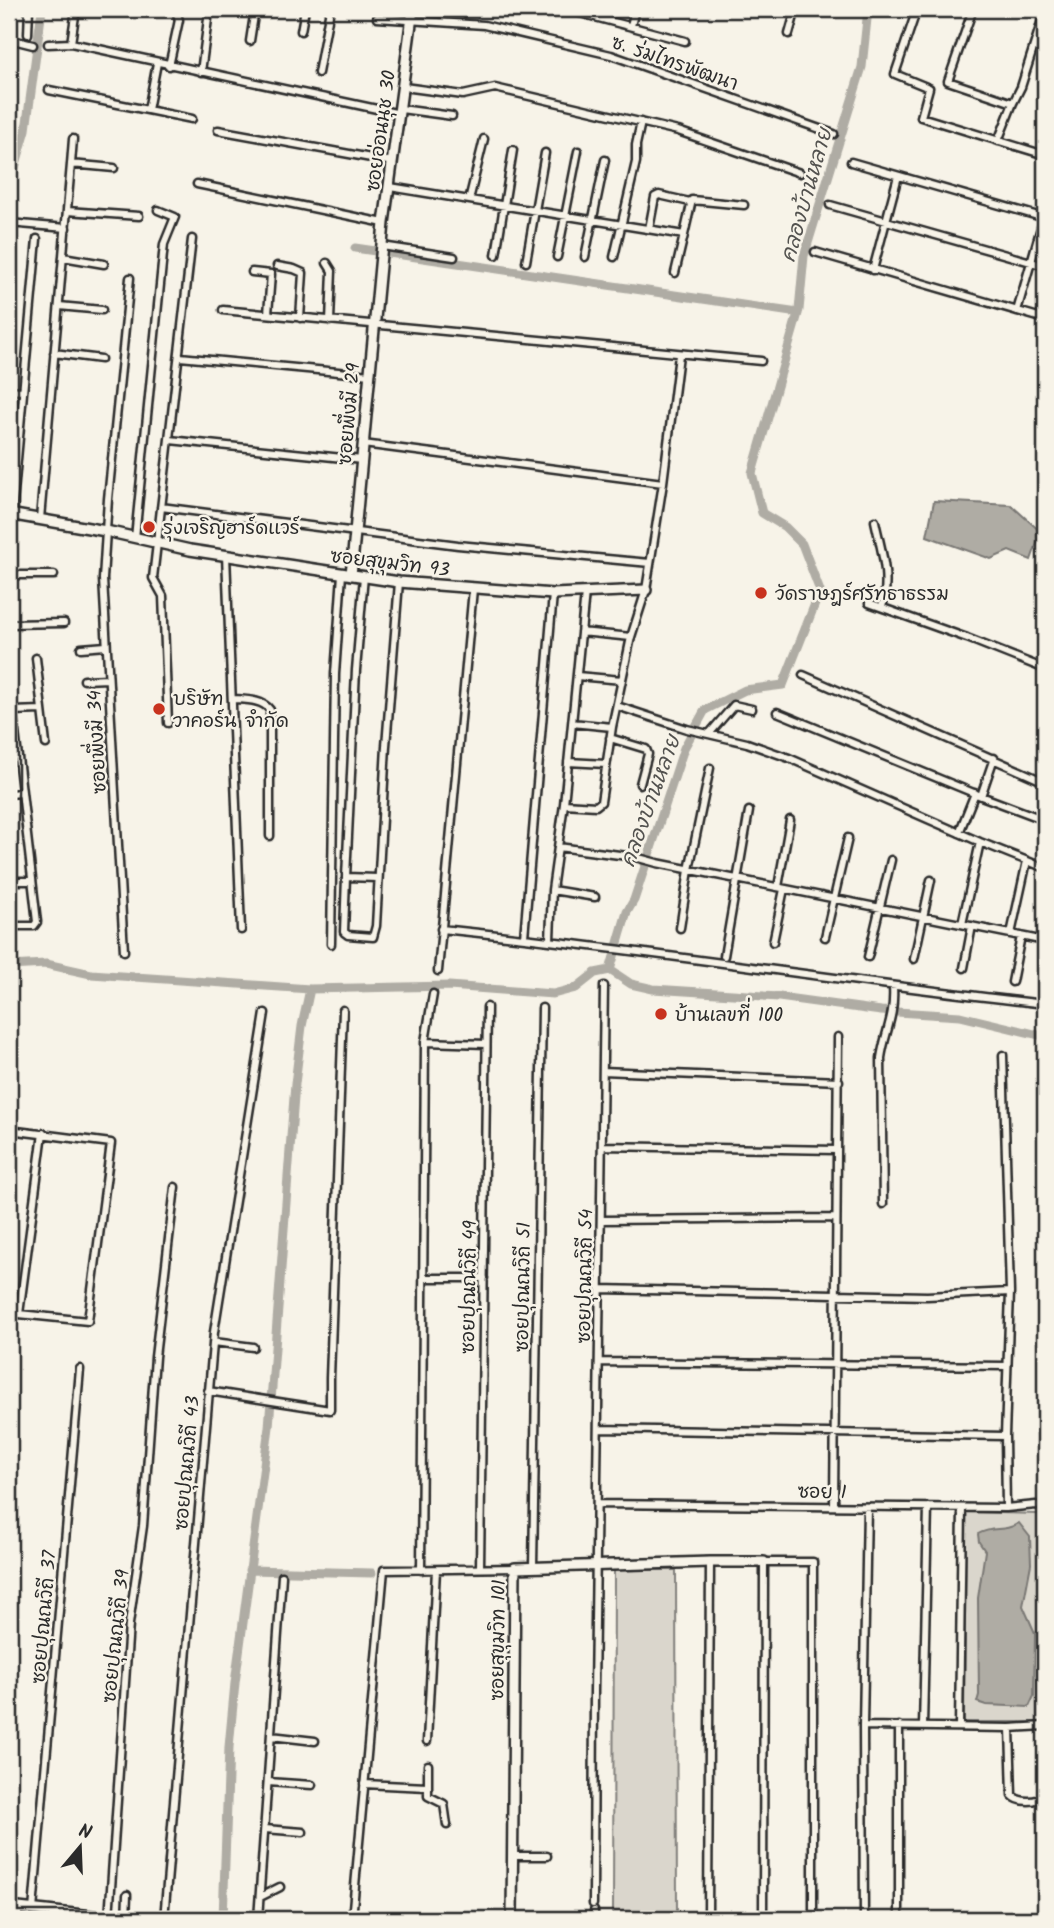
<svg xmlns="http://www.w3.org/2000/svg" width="1054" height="1928" font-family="Kalam,'Playpen Sans Thai',sans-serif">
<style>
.green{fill:#dad6cc;stroke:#82807c;stroke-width:2}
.water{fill:#afaca4;stroke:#7a7874;stroke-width:2}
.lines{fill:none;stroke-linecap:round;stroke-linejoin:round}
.canal{stroke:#afaca4;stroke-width:9}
.street-casing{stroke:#2b2b2b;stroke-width:11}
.secondary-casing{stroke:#2b2b2b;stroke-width:14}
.street{stroke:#f7f3e8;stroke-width:6}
.secondary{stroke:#f7f3e8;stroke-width:9}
.poi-dot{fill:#c8321e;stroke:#f7f3e8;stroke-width:2.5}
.labels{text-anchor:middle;stroke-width:5;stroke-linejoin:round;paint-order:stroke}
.street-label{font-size:19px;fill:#2b2b2b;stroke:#f7f3e8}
.poi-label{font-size:19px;fill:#2b2b2b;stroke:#f7f3e8;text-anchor:start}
.water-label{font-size:21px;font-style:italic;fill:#53524f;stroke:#f7f3e8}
</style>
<rect width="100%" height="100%" fill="#f7f3e8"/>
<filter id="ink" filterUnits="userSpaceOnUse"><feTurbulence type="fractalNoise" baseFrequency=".0143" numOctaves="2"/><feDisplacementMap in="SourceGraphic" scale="14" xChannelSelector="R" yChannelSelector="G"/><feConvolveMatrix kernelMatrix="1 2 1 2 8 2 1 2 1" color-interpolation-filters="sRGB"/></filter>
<g filter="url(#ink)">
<!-- green -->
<path class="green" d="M966 1512 1039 1514 1044 1518 1045 1719 1041 1722H964Z
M614 1569 676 1570 677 1919H613Z"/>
<!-- water -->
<path class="water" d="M934 501 1011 505 1041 532 1031 560 1009 551 991 559 927 536Z
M1019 1523 1030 1537 1031 1564 1023 1606 1035 1633 1034 1696 1029 1707 986 1705 977 1702 979 1695 978 1598 985 1551 979 1542 978 1534C994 1525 1003 1533 1019 1523Z"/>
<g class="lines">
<!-- canal -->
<path class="canal" d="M868 9 862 67 804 256 799 310 752 473 762 513 785 527 802 544 820 591 783 685 745 690 705 710 684 748 634 900 627 912 610 970 631 984 653 989 779 997 881 1011 960 1016 1043 1036 1045 1039
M9 174H13L26 130 42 9
M355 248 798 313
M9 966 46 964 91 974 310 989 449 986 553 994 576 988 595 973 610 970
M249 1570 372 1573
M223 1919 229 1747 235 1683 269 1427 295 1084 302 1026 310 989"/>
<!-- street casing -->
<g class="street-casing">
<path id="street" d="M76 9 71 43 400 114
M166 9 176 11 179 20 169 66
M565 9 685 41
M917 9 895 74 929 88 921 117 1045 155
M973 9 948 81 1013 103 1021 87 1045 11
M377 18 484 25 611 55 834 134
M631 26 635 9
M301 31 305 9
M28 34 29 9
M789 34 796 9
M9 39 33 45
M250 41 255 9
M48 44 71 43
M201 72 208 19
M318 73 330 9
M404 87 463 95 495 88 678 131 800 173
M49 90 192 119
M401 109 452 116
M148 110 157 63
M218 130 393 162
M998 141 1013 103
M851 162 1045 218
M71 164 73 139
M197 184 384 223
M390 187 684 235 692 200 744 205
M469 200 484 139
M830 205 1045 266
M67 211 139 216
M9 223 66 228
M649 229 655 197 659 195 690 202
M382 246 454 257
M815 252 1045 319
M496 255 513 150
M63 257 104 264
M557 257 578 151
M585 257 605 160
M614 257 636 162V145L641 122
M526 262 545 153
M327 263 332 271 330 321
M277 266 294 269 303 273 300 318
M873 270 898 176
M252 272 271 274 268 314
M675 273 684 235
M59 306 102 310
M223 310 761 361
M1017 311 1044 217
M54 353 101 359
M180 357 370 375
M9 390 22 391
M170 440 362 460
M363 444 663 483
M161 507 458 545 650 563
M12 515 37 239
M40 519 71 164 114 168
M875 521C881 550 891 578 882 607
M135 538 164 244 175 217 158 210
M226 555 241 930
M9 575H54
M364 576 356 670 346 877 377 878
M869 603 967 638 1045 669
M9 624 64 623
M581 632 631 637
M81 648 106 646
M36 658 46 744
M803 675 1045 782
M577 676 622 680
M9 679 37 922 34 926H9
M84 680 108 679
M232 699C245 700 262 699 270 710V836
M617 706 687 729 747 743 789 758 980 842 1045 868
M12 711 42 710
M777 712 981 796 1045 820
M168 723 163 596 153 578 192 239
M572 723 612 727
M709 734 734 705 752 709
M610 738 646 749 648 754 640 784
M568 762 606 764
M9 794 22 793
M981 796 994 758
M564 804 596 806 601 802 612 727 631 637 646 590 663 483 679 355
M959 833 975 793
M558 847 635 857 657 863 1045 941
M346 877 344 932 348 935 373 937 376 926 386 746 399 582
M9 881H32
M778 887 790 820
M552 890 595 897
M962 924 980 842
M680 928 689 870 710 768
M441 929C643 949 843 982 1045 1004
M1011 934 1027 861
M524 937 553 594
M825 937 848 838
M550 940 552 890 564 804 585 593
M773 942 784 889
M331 944 335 674 342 574
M124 951 103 579 108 499 130 278
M724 956 749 811
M868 957 891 860
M914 959 931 880
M964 968 972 926
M438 971 473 589
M1012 982 1021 936
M425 1042 486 1044
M1003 1055 1010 1292 1005 1436 1006 1508
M603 1071 839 1081
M9 1130 111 1143 88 1321 9 1313
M602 1146 836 1150
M883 1204 881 1058C885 1031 895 1017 893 987
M601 1220 836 1218
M423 1278H484
M600 1289 927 1296 1010 1292
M19 1314 43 1133
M214 1342 253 1347
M599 1362 1007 1366
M208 1391 330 1410V1378L343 1010
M598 1429 1005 1436
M597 1504 1006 1508 1036 1505 1045 1508
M834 1506 838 1037
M533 1567 542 1008
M480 1568 487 1007
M421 1570 425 1042 433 994
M863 1726 1010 1728 1045 1726
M923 1727 928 1507
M959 1727 962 1508
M1010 1728 1012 1795C1019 1803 1038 1803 1045 1795
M271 1736 315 1741
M427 1741 436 1570
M428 1765V1796L444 1804 447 1825
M268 1782 312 1785
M364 1784 427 1787
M265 1829 303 1832
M512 1856H547
M260 1897 280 1887
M593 1904 594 1691 604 986
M33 1910 80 1369
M109 1918 129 1624 143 1526 155 1357 175 1187
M18 1919V1908
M126 1919 127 1895
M164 1919 214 1332 265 1013
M258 1919 282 1576
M352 1919 384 1570 515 1568
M594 1919V1911
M708 1919 710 1562
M763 1919 764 1562H813V1919
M864 1919 863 1726 867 1507
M899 1919V1726"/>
</g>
<!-- secondary casing -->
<g class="secondary-casing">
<path id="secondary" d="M9 514 106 531 190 550 399 582 553 594 646 590
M351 575 384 223 413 9
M9 1907 121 1919
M512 1919 515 1568 710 1562H764"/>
</g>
<!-- street -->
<use href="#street" class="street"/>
<!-- secondary -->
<use href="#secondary" class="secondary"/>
</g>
</g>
<!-- markers -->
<g class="poi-dot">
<circle cx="149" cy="527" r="7"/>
<circle cx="761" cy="593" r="7"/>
<circle cx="159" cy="709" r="7"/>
<circle cx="661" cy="1014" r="7"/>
</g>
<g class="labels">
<!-- street labels -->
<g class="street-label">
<text transform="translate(675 62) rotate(19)" y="7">ซ. ร่มไทรพัฒนา</text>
<text transform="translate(380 131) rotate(-82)" y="7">ซอยอ่อนนุช 30</text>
<text transform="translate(348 414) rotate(-85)" y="7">ซอยพึ่งมี 29</text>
<text transform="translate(390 562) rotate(7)" y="7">ซอยสุขุมวิท 93</text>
<text transform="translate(96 742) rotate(-93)" y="7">ซอยพึ่งมี 34</text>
<text transform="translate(584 1276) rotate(-89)" y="7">ซอยปุณณวิถี 54</text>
<text transform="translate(468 1287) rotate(-89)" y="7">ซอยปุณณวิถี 49</text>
<text transform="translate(522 1287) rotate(-89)" y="7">ซอยปุณณวิถี 51</text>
<text transform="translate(186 1463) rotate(-85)" y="7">ซอยปุณณวิถี 43</text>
<text transform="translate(822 1491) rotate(1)" y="7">ซอย 1</text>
<text transform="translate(43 1617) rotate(-85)" y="7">ซอยปุณณวิถี 37</text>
<text transform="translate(115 1636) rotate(-84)" y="7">ซอยปุณณวิถี 39</text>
<text transform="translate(497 1640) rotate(-89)" y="7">ซอยสุขุมวิท 101</text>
</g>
<!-- poi labels -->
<g class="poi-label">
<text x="163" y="534">รุ่งเจริญฮาร์ดแวร์</text>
<text x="775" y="600">วัดราษฎร์ศรัทธาธรรม</text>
<text x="173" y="705">บริษัท<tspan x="173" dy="22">วาคอร์น จำกัด</tspan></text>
<text x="675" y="1021">บ้านเลขที่ 100</text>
</g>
<!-- water labels -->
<g class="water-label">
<text transform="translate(806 195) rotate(-74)" y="7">คลองบ้านหลาย</text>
<text transform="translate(650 801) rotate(-70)" y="7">คลองบ้านหลาย</text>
</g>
</g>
<!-- margin -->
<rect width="1054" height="1928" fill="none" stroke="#f7f3e8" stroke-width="35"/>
<rect x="18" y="18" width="1019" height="1893" fill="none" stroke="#2b2b2b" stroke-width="2.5" filter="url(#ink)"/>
<!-- north arrow -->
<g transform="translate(80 1847) rotate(19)" stroke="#f7f3e8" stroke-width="5" paint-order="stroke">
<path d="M0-5L12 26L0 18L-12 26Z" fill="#2b2b2b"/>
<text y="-10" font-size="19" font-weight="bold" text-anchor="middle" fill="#2b2b2b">N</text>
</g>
</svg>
